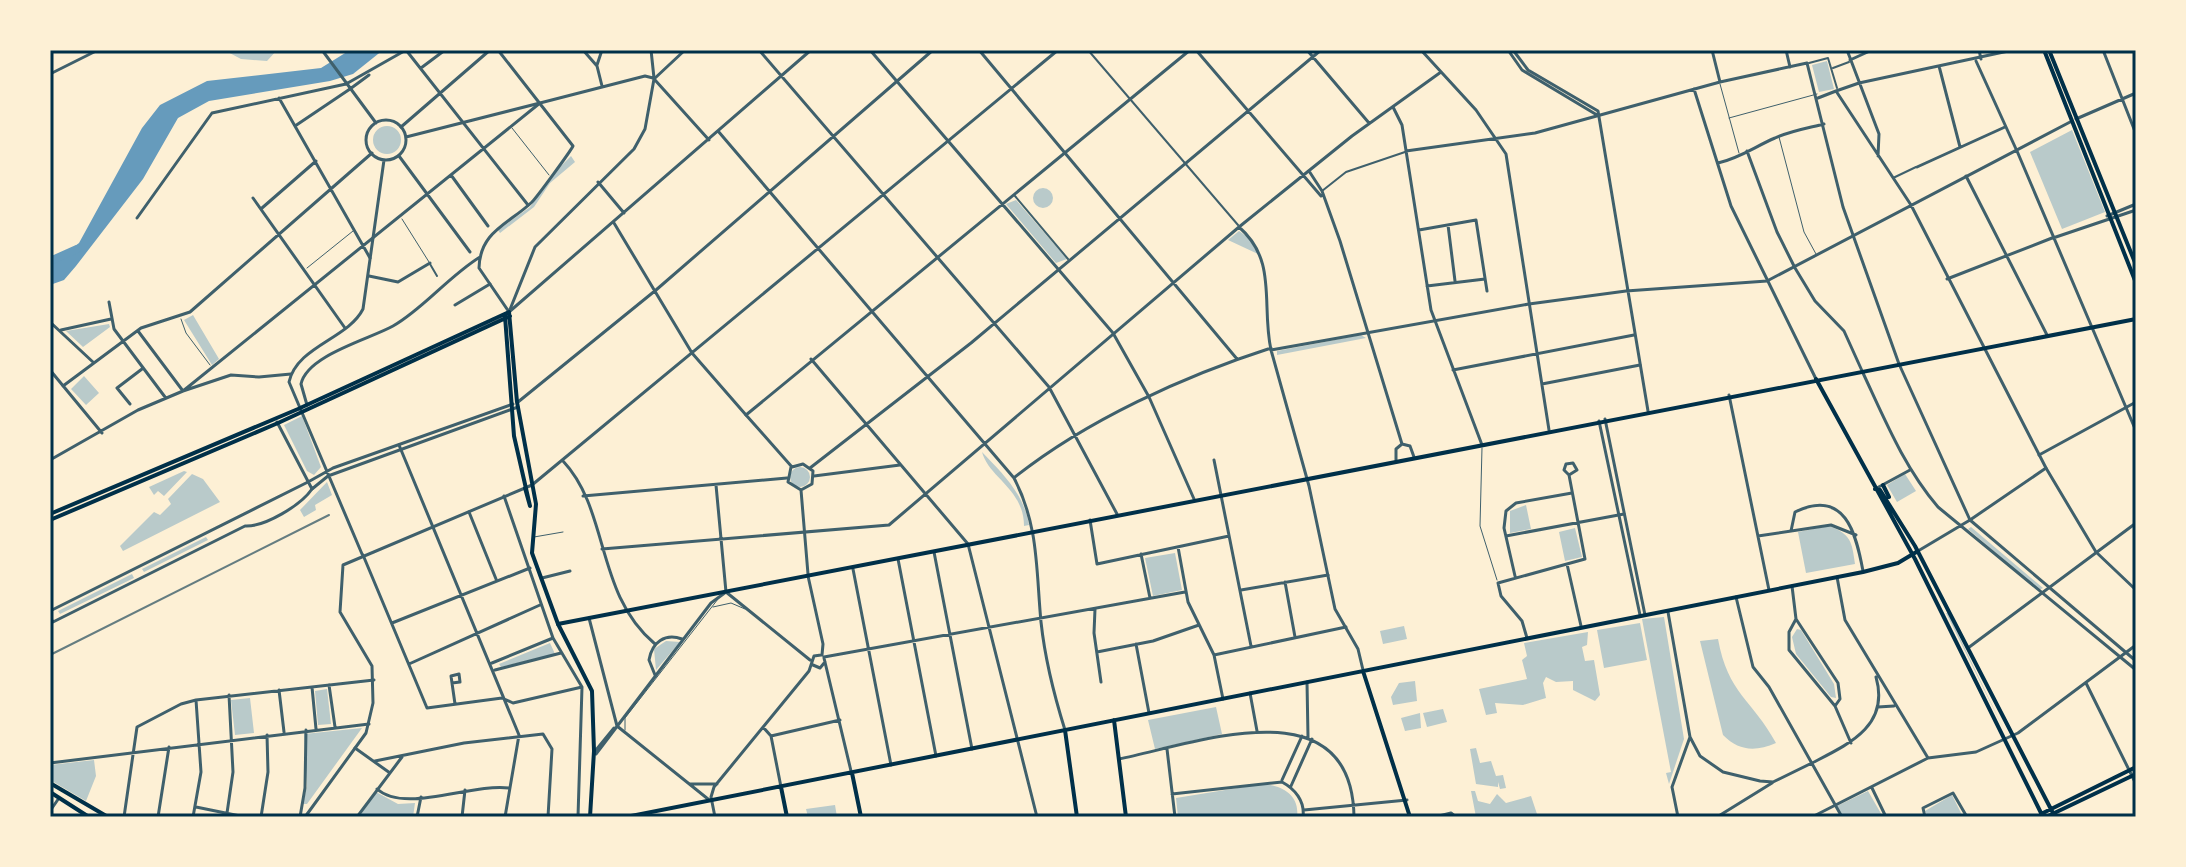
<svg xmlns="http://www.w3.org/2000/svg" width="2186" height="867" font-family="'PT Sans',sans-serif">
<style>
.green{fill:#b9caca}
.water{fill:#669bbc}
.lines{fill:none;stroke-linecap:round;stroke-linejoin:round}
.stream{stroke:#669bbc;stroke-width:2}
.river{stroke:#669bbc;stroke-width:8}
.service{stroke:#3f606c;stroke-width:1}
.pedestrian{stroke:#3f606c;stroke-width:2}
.minor{stroke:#3f606c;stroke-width:3}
.tertiary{stroke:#3f606c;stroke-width:3}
.secondary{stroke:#003049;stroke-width:4}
.primary{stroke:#003049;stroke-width:4}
.rail{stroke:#657d81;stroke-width:2}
.neatline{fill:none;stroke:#003049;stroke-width:3}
</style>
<rect width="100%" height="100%" fill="#fdf0d5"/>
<!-- green -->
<path class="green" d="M224 50H277L267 61 241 59Z
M1827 61 1834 89 1819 92 1812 65Z
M373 140a14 14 0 1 1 28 0a14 14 0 1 1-28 0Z
M2072 130 2105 212 2062 229 2030 152Z
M571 156 575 162 550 183 534 207 500 233 498 230 530 207 552 175Z
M1033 198a10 10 0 1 1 20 0a10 10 0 1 1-20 0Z
M1016 200 1067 259 1056 263 1006 204Z
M1239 231 1249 238 1258 254 1228 240Z
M193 315 219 359 212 365 184 320Z
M109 324 110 327 83 347 66 331Z
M1361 335 1366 338 1277 355V351Z
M84 376 99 393 86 405 71 389Z
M302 416 321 467 314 475 307 471 284 425Z
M982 452C1003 474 1024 494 1029 525L1024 526C1024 489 989 478 982 452Z
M790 477a10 10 0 1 1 20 0a10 10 0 1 1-20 0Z
M184 471 187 472 164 496 158 491 154 495 149 487Z
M192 474 203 479 220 502 123 551 120 546 154 512 160 515 171 504 168 499Z
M1905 474 1916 491 1897 502 1887 485Z
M327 482 332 495 315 505 316 510 304 517 300 510Z
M1526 505 1531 529 1510 533V511Z
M1829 526C1851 534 1852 542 1855 564L1806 573 1798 532Z
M1971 527 2043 588 2039 590 1968 529Z
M1575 528 1582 557 1565 561 1559 532Z
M206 537 208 540 144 572 142 569Z
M1175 553 1182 590 1153 596 1145 558Z
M132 574 134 578 60 614 58 611Z
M1946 613H1948L2005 732Z
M1664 617 1684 739 1669 784 1666 773 1671 772 1642 619Z
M1640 623 1647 660 1604 668 1597 630Z
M1404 626 1407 639 1383 644 1380 631Z
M1797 629 1801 630 1834 684 1836 698 1831 697 1796 654 1792 637Z
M1588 632 1587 645 1582 647 1585 661 1594 660 1600 695 1595 701 1573 690V681L1556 682 1546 677 1543 683 1546 698 1523 705 1495 703 1497 713 1486 715 1479 689 1527 679 1522 660 1527 656 1524 643Z
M1718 639C1728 694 1752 699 1776 743 1755 752 1739 751 1723 735L1700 641Z
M666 641 680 642 656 670 654 649Z
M550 643 555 654 501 667 499 664Z
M1415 681 1417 701 1393 705 1391 697 1399 683Z
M327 689 331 724 318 725 315 691Z
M250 698 254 733 235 735 231 700Z
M1216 707 1222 734 1155 749 1148 720Z
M1443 709 1447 722 1427 727 1423 713Z
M1420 713 1421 728 1405 731 1401 718Z
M362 728 307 804H303L307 786 304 734Z
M1476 748 1480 763 1491 761 1496 776 1503 775 1506 788 1500 789 1498 782V787L1476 784 1470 749Z
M94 760 96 776 86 801 50 780V765Z
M1262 784C1281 785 1300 794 1297 817H1178L1176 798Z
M1471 791H1475L1478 801 1490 804 1497 794 1506 803 1531 796 1537 814 1476 817Z
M1868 791 1883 817H1843L1837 806Z
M376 792 398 804 415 803 413 817H359Z
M1952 795 1963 817H1928L1925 811Z
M835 805 837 817H808L806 809Z"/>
<!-- water -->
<path class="water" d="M350 50H383L353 74 330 81 209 101 178 118 143 179 76 266 64 280 50 285V265L79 243 142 128 160 105 207 81 321 68Z"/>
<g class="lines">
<!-- stream -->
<path class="stream" d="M71 816 73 817"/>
<!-- river -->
<path class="river" d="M50 261 77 249"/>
<!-- service -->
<path class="service" d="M1720 84 1739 153
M1729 118 1817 94
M512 128 549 175
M1779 137 1804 232 1816 254
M402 219 429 262
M307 268 353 231
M181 319 186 333 210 365
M1482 448 1480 526 1497 580
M534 537 563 532
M713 607 731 603 745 609
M625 730V718L718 599"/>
<!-- pedestrian -->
<path class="pedestrian" d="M1088 50 1238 225
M1809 63 1828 58 1837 88
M1833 68 1849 62
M1893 178 1916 167
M1322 191 1346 172 1405 152
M1015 196 1068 259
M430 264 437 276"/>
<!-- minor -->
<path class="minor" d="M406 50 528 205
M583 50 597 66 602 86
M651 50 654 78
M759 50 1049 387 1117 514
M979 50 1237 359
M1196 50 1321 196
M1307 50 1369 123
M1421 50 1476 110 1506 154 1549 430
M1712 50 1720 82
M1786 50 1790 67
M1847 50 1879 134 1878 156
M1979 50 1981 59
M2103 50 2136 134
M1850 60 1872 50
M1976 61 2016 149
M597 65 602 50
M1939 66 1960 147
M421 68 445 50
M655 80 709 140
M1694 89 1731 206 1816 379
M1836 91 1859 83 2013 50
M1836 91 1911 205
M279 98 370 258
M1818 98 1836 91
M1393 107 1402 125 1431 310 1482 445
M2076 119 2136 93
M295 126 350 89
M401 127 490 50
M718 131 1014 478C1039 526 1036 570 1041 622 1045 659 1054 695 1065 730
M1406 151 1535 133 1720 82 1807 63 1843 207 1899 364
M1747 151 1777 232 1795 268 1815 301 1844 331 1863 373
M399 156 470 252
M1718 163C1740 158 1754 147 1775 138 1790 131 1808 128 1824 124
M1917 167 2005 127
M1309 171 1322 191 1340 241 1402 444
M451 175 488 226
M1966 176 2047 335
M598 182 624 213
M253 198 345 328
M262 208 316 161
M137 218 212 113 346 84
M614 223 692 353 746 415
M1448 225 1455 281
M1239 227C1278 261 1261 304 1271 350
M1419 230 1476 220 1487 291
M369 276 398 282 430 263
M1947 279 2052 238
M1427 286 1485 279
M109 302 114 329 165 397
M455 305 490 284
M509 312 811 50
M50 322 94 363
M61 330 111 319
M138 331 183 391
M811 359 968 544 1037 817
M50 370 102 433
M1453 370 1634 335
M1542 384 1640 365
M63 386 141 328 190 312 372 153
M183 391 540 103 645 76 653 78
M1729 395 1769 590
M518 402 656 290 933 50
M130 404 117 388 142 369
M399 445 519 735 505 817
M2039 455 2136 402
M50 460 138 410 183 391 231 375 259 377 291 374
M1214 460 1251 646
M1396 460V449L1402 444 1410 446 1414 457
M563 461C610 511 595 594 655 644
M810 468 971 343 1321 50
M814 476 900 465
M1015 477C1087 420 1184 376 1271 348
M532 485 1058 50
M716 485 726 592
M1875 489 1910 470
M504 496 553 638 582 687 578 817
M583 496 787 478
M469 512 496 579
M1090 520 1097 564 1229 536
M1970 520 2046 468
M1791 531 1795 512C1845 488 1856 533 1863 571
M1506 536 1624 514
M1758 536 1831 525 1856 535
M1178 547 1188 602 1214 655 1223 699
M602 549 889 525 1239 227 1352 136 1441 72
M934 552 972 749
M1141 554 1150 598
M363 555 427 708 502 698 513 703 582 687
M898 559 936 756
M1567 564 1581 626
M853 569 891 765
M808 576 823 644 822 655
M1515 576 1504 528 1506 511 1516 503 1572 493
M1837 577 1845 620 1928 758
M542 578 570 571
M1285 582 1295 637
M1792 586 1796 619 1838 683 1840 699 1835 706
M1241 590 1328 575
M726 592 810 660
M1095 609 1094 633 1101 682
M50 611 308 482
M50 617 53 622 245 526C265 527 301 505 312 489
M589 618 617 726 708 799
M1796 619 1789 632V650L1835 706 1851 743
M392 623 530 568
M1527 638 1522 621 1501 596 1498 583 1585 559 1569 475 1564 470 1566 464 1573 463 1577 470 1569 475
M1136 644 1149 713
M1968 648 2136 523
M1097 652 1153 641 1199 625
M1214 655 1346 627
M824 657 1185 592
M824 658 851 771
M492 663 553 638
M409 664 540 605
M813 665 820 668 825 662
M495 670 561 653
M655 675 649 660C652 642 665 633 682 639
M1307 682 1308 737
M452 683 460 682 459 674 451 676 455 704
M2086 683 2136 784
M329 685 335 727
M312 687 316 729
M279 690 284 732
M1250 693 1257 731
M1878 707 1894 706
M763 727 771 736 781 787
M771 736 840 720
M355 748 390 773
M1167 749 1175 817
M596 750 614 728
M596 754 711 603 726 592
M1119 759C1198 743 1352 684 1354 817
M375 761 464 743 543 734 552 749 548 817
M50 763 369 724
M1812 763C1849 744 1890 726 1876 677
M1282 780 1302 736
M690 784H717
M1291 786 1312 739
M1872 788 1886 817
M377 789C405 814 471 783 509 788
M1172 794 1282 782C1295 789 1305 801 1303 817
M196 807 245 817
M1304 810 1407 800
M50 811 59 798
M227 813 233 772 229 695
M124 817 137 727 181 704 196 700 374 680
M158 817 169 747
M193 817 201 772 196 700
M261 817 268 772 267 735
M300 817 305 788 306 730
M357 817 402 757
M417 817 421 797
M462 817 465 790
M715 817 711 797 714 787 809 671 814 656 821 655
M1435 817 1451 813 1456 817
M1717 817 1772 783
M1812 817 1928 758 1976 752 2018 733 2136 645
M1925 817 1923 808 1953 793 1967 817"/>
<!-- tertiary -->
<path class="tertiary" d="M322 50 376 123
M498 50 573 146C570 152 537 197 532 202 509 224 480 231 479 268L509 312
M870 50 1113 333 1149 397 1194 499
M1508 50 1522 70 1597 115
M1513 50 1528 70 1598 111 1648 411
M50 74 98 50
M346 84 406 50
M350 89 369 75
M366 140a20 20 0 1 1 40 0a20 20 0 1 1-40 0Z
M406 137 540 103
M2017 151 2136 431
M1911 205 2046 468 2096 552 2136 590
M2107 216 2136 204
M2053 238 2136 210
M509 312 535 247 634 149 645 129 654 79 685 50
M1899 364 1970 520 2136 661
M1863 373C1885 420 1904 467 1938 507L2136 670
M307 405 301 384C307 355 370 339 393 326 422 310 449 276 480 257
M1605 419 1645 615
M1599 421 1640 615
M277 422 312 489 328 476 518 407
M791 467 788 482 801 490
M792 467 746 415 1190 50
M792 467 803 464 813 471 812 484 801 490
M308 482 333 468 513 404
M801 490 808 574
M1918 551 1970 520
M362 554 289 382C297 346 348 339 363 309L384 160
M1736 597 1753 667 1769 687 1842 817
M1668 612 1690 737 1700 756 1723 772 1760 781 1773 782 1812 763
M1363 670 1358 649 1335 609 1309 486 1271 350 1529 304 1626 291 1767 281 2072 121
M305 817 366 733 373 703 372 666 340 612 343 565 532 485
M1678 817 1672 787 1690 737"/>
<!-- secondary -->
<path class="secondary" d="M2044 50 2136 283
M2049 50 2136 265
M1816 379 1915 559 2043 817
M1883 485 1889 497
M1875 489 1880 490 1915 546 2055 817
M558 624 2136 319
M1363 671 1410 817
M1114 720 1126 817
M1065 730 1077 817
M852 773 861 817
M781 787 787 817
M2041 814 2136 767
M626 817 1863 572 1898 563 1918 551
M2046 817 2136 774"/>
<!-- primary -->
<path class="primary" d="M505 316 514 436 530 506 525 488
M50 514 298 409 509 312 517 402 536 504 532 553 558 624 592 691 594 751 590 817
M50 520 278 423 510 316
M50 783 108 817
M50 792 89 817"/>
<!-- rail -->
<path class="rail" d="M50 655 329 515"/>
</g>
<!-- border -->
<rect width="2186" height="867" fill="none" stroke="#fdf0d5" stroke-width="104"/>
<rect x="52" y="52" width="2082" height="763" class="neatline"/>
</svg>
